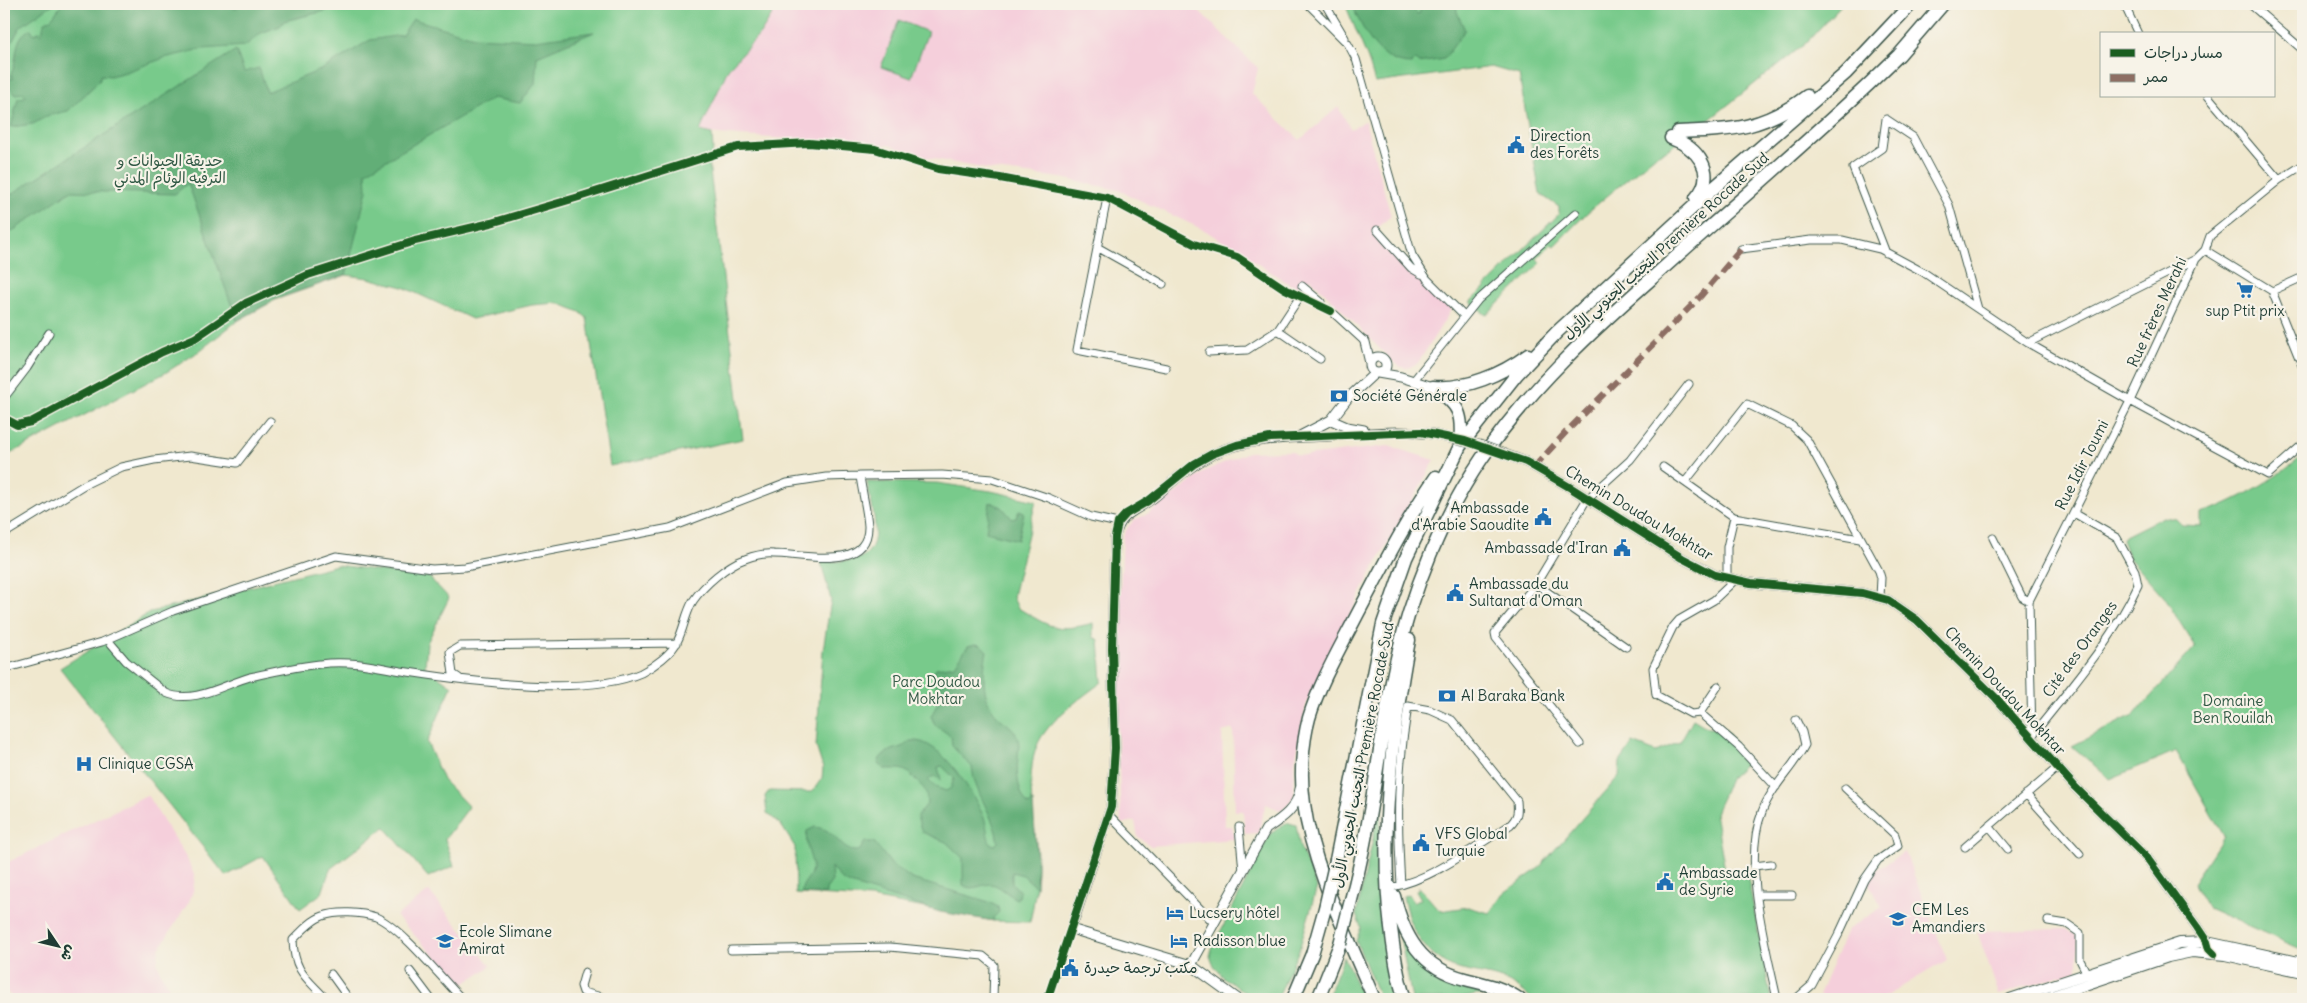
<svg xmlns="http://www.w3.org/2000/svg" width="2307" height="1003" font-family="Delius,'Playpen Sans Arabic',sans-serif">
<style>
.built{fill:#f5cfdb}
.green{fill:#78ca8b;stroke:#4c8460}
.forest{fill:#62ae77;stroke:#407656;fill-rule:evenodd}
.lines{fill:none;stroke-linecap:round;stroke-linejoin:round}
.minor-casing{stroke:#3e574b;stroke-width:9}
.tertiary-casing{stroke:#3e574b;stroke-width:11}
.secondary-casing{stroke:#3e574b;stroke-width:12}
.motorway-casing{stroke:#3e574b;stroke-width:15}
.minor{stroke:#fff;stroke-width:7}
.tertiary{stroke:#fff;stroke-width:9}
.secondary{stroke:#fff;stroke-width:10}
.motorway{stroke:#fff;stroke-width:12}
.tertiary-bridge-casing{stroke:#3e574b;stroke-width:11;stroke-linecap:butt}
.motorway-bridge-casing{stroke:#3e574b;stroke-width:15;stroke-linecap:butt}
.tertiary-bridge{stroke:#fff;stroke-width:9}
.motorway-bridge{stroke:#fff;stroke-width:12}
.quiet{stroke:#8d6e63;stroke-width:6;stroke-dasharray:12 6;stroke-linecap:butt}
.cycleway-casing{stroke:#f7f3e8;stroke-width:11}
.cycleway{stroke:#1b5e20;stroke-width:8}
.labels{text-anchor:middle;stroke-width:4.5;stroke-linejoin:round;paint-order:stroke}
.poi-label{font-size:15px;fill:#1f3d34;stroke:#f7f3e8;text-anchor:start}
.park-label{font-size:15px;fill:#315945;stroke:#f7f3e8}
.street-label{font-size:15px;fill:#1f3d34;stroke:#f7f3e8}
</style>
<rect width="100%" height="100%" fill="#f7f3e8"/>
<filter id="ink" filterUnits="userSpaceOnUse"><feTurbulence type="fractalNoise" baseFrequency=".02" numOctaves="2"/><feDisplacementMap in="SourceGraphic" scale="10" xChannelSelector="R" yChannelSelector="G"/><feConvolveMatrix kernelMatrix="1 2 1 2 8 2 1 2 1" color-interpolation-filters="sRGB"/></filter>
<filter id="wash" filterUnits="userSpaceOnUse"><feTurbulence type="fractalNoise" baseFrequency=".0096" numOctaves="4" result="noise"/><feDisplacementMap in="SourceGraphic" scale="20" xChannelSelector="R" yChannelSelector="G"/><feGaussianBlur stdDeviation="1.12" result="paint"/><feColorMatrix in="noise" values="0 0 0 0 0 0 0 0 0 0 0 0 0 0 0 0 0 1.4 0 .05"/><feComposite in="paint" operator="in"/></filter>
<g filter="url(#wash)">
<rect width="100%" height="100%" fill="#f0e8cf"/>
<!-- built -->
<path class="built" d="M779 4H1192L1258 68 1252 94 1300 140 1338 107 1351 129 1365 121 1391 216 1372 232 1452 307 1450 312 1418 363 1408 368 1401 367 1393 362 1310 278 1299 290 1206 231 1118 190 1061 178 986 169 925 157 889 145 739 136 700 132 728 69 760 34Z
M1388 446 1435 460 1369 577 1306 705 1294 767V797L1282 811 1266 804 1258 833 1245 834 1243 811H1235L1233 729 1222 732 1225 826H1232L1234 839 1151 846 1138 837 1135 821 1121 824 1116 676 1123 536 1128 527 1134 520 1149 513 1207 470 1248 452 1291 451 1297 455 1305 456Z
M147 795 187 859 195 877 193 891 189 902 159 949 157 962 161 974 169 986 162 999H13L4 988V864Z
M1905 852 1947 960 1881 999H1834L1819 995 1847 930 1882 907 1868 882 1877 869Z
M429 891 491 966 462 985 396 916Z
M2065 929 2073 933 2078 938V970L1999 995 1977 931Z"/>
<!-- green -->
<path class="green" d="M4 4H779L760 34 728 69 700 131 712 134 713 150 709 163 743 439 610 466 587 318 580 312 558 303 532 305 472 319 403 287 368 278 346 275 277 299 237 321 198 352 165 373 4 457Z
M1345 4H1842L1806 43 1700 127 1667 150 1656 155 1588 212 1554 246 1551 244 1537 259 1541 263 1486 315 1470 302 1559 214V207L1540 194 1519 75 1491 67 1375 83 1368 59Z
M899 20 928 32 911 78 881 67Z
M2303 456V950L2208 908 2193 883 2224 836 2176 751 2110 779 2072 746 2135 714 2195 647 2165 598 2129 558 2122 540 2125 536 2163 517 2176 519 2182 525 2201 526V513C2234 504 2277 477 2303 456Z
M867 482 937 483 991 491 1036 501 1014 592 1013 598 1018 608C1050 627 1056 633 1093 623V637L1099 640 1102 682C1081 698 1057 714 1042 736 1020 770 1038 826 1037 865 1037 884 1034 903 1030 922L994 921 871 898 796 894 795 847 781 825 767 813 765 796 769 791 812 792 822 778 823 768 816 746 823 650 831 600 821 562C832 561 845 562 856 559 888 551 871 505 867 482Z
M337 565 429 577 449 598 427 643 425 667 452 686 427 742 443 780 469 807 445 839 454 866 428 877 385 827 330 869 322 893 300 909 263 856 226 876 60 668 151 612Z
M1693 719 1708 728 1725 729 1748 761 1731 777 1715 813 1725 870 1747 873 1771 999H1532C1505 974 1491 977 1458 969 1452 968 1446 964 1441 960 1417 944 1409 924 1403 896L1409 894 1414 903 1421 899 1416 890 1420 888 1418 886 1440 911 1468 907 1489 913 1504 893 1538 869 1580 821 1619 776 1620 762 1633 743 1656 752 1680 742Z
M1382 779 1379 868 1386 939 1397 999H1380L1356 941 1361 927 1356 915 1374 834Z
M1289 823 1296 825 1300 847 1317 887 1299 950 1277 999H1254L1223 977 1213 964 1210 956 1212 948 1269 836 1279 827Z
M1400 937 1417 962 1440 978 1480 987 1510 999 1476 995 1458 999H1412Z
M1344 956 1363 999H1327Z"/>
<!-- forest -->
<path class="forest" d="M4 4H53L20 27 11 44 4 67Z
M62 4H231L235 9 237 8 236 4H342L325 11 284 21 280 26 261 33 245 46 202 49 164 58 126 72 110 76 101 75 99 81 68 111 49 115 33 124 11 127 18 98 25 97 26 95 24 93 15 94 8 86 9 79H13L11 74C19 59 12 37 31 29L34 34 39 32 42 34 44 23 52 18Z
M1354 4H1416L1415 11 1417 14 1420 13 1419 4H1456L1457 12 1465 30 1444 59 1419 63 1415 60 1411 64C1377 63 1365 32 1352 6Z
M413 19 474 37 536 40 594 32 537 56 535 84 520 103 493 98 366 172 367 190 346 275 277 299 237 321 188 183 175 194 70 191 4 237V199L236 50 244 72 259 68 267 92 323 69 370 40 402 35Z
M990 502 1002 507 1012 519 1016 518 1019 510 1024 512 1018 540 986 532Z
M975 644 981 645 987 651C982 674 981 703 1001 719 1009 726 1015 728 1018 739 1020 745 1018 752 1018 758 1016 774 1018 793 1028 805L1033 802 1037 865 1036 887 1023 875 1012 872V883L1020 892 1019 897 1016 899C1009 895 1002 888 995 885 984 881 974 893 963 885V858L946 842 922 832 917 817 927 804C926 787 926 792 916 780 904 767 902 769 884 769L878 764C881 748 901 751 911 741 940 737 975 795 984 818 988 826 986 836 991 844L995 845 998 842C994 813 974 794 972 767L952 746 951 736 935 725 931 716 938 703 934 671 936 668 955 665 968 646ZM942 766 954 778 951 788 946 791 935 787 928 780 934 776 941 780 938 767Z
M815 827C820 828 826 829 830 833 839 840 847 855 860 850L865 842H874L892 865 912 879 989 902 998 907 999 912 993 918 994 921 940 912 850 884 841 879 831 867 832 881 826 889V894H802C800 883 811 879 812 869 814 859 804 849 807 831Z"/>
</g>
<g filter="url(#ink)">
<g class="lines">
<!-- minor casing -->
<g class="minor-casing">
<path id="minor" d="M1308 4 1348 44 1356 59 1412 255 1427 279 1464 316
M1325 4 1345 38
M2124 4 2138 34
M2250 4 2303 50
M2208 96 2279 180
M1107 198 1077 350 1166 368
M1377 230 1411 268 1421 274
M1097 247 1163 284
M1741 249 1811 240H1842L1880 249 1923 272 2028 343 2130 401 2268 475 2303 444
M2205 250 2272 291 2303 277
M1886 253 1853 168 1882 148 1886 119 1913 137 1949 205 1978 309
M1302 286 1321 302
M2272 291 2303 368
M1329 309 1365 342
M1278 330 1320 359
M2028 343 2196 259
M1209 352 1247 350 1278 330 1301 295
M1414 380 1478 300 1576 213
M4 398 27 368 49 333
M4 418 17 425 31 422 162 352 195 338 246 303 308 275 415 241 491 223 579 197 738 147 809 143 875 149 938 169 1000 178 1107 198 1194 244 1237 257 1285 289 1331 311
M1663 467 1734 517 1860 539
M1685 482 1747 404 1792 426 1807 440 1879 571 1881 578 1880 597
M4 534 84 485 121 467 154 460 190 456 237 463 270 421
M1993 538 2019 591 2022 597 2029 601
M1727 579V547L1734 517
M1536 584 1626 647
M108 640 126 661 166 693C193 705 225 684 250 677 276 671 303 665 329 663 357 661 381 668 408 672 466 681 587 697 641 673 653 667 673 653 678 640 684 628 686 612 693 601 704 585 727 565 745 559 753 556 765 553 774 554 802 554 869 572 868 526 867 510 862 492 860 476L942 475 992 479 1049 498 1091 517 1118 523
M4 669 102 642 173 611 336 556 432 569 465 567 670 528 787 483 826 477 860 476
M459 678 453 674 450 652 460 646 677 643
M1718 686 1700 713 1691 714 1656 695 1653 668 1673 627 1679 620 1714 600 1734 581
M1700 713 1739 747 1776 787
M2032 736C2070 688 2112 641 2138 585L2135 571 2117 538 2074 513
M2032 737 2029 601 2130 401 2196 259 2205 250 2210 236 2279 180 2303 165
M1580 744 1496 638 1495 633 1536 584 1587 499 1630 460 1689 384
M2026 794 2080 854
M1109 815 1214 923
M1989 826 2008 849
M1239 827 1243 871
M1965 847 2057 768
M1754 866 1771 864
M1392 887C1433 879 1474 847 1510 825 1518 817 1518 812 1517 801L1452 720 1430 710 1408 706C1397 769 1397 821 1401 885
M1757 895H1792
M2048 921 2067 924 2080 933V960L2087 974
M731 950 890 947 983 956 994 965 993 999
M410 971 431 999
M585 972 581 986 583 992 609 999
M331 974 349 999
M326 999C307 978 294 972 293 940 301 932 311 920 323 916 337 911 361 912 376 917 403 929 440 977 462 999
M1044 999 1049 994 1071 929
M1777 999C1766 947 1742 862 1762 812 1771 787 1793 768 1805 745L1802 732 1796 720
M1796 999 1812 985 1839 934 1864 880 1878 860 1898 846 1895 835 1845 788"/>
</g>
<!-- tertiary casing -->
<g class="tertiary-casing">
<path id="tertiary" d="M1365 342 1370 363
M1370 365a8 8 0 1 1 16 0a8 8 0 1 1-16 0Z
M1378 373 1401 377 1433 387
M1331 420 1347 427 1364 430
M1300 436 1331 420 1348 398 1375 373
M1526 462 1571 488 1682 558 1715 575 1751 583 1862 593 1888 600 1917 620 1996 698 2075 787 2147 858 2197 927 2207 942 2209 949 2214 954
M1191 965 1266 829C1281 819 1297 809 1300 789
M1238 999 1191 965 1071 929 1111 807 1115 748 1112 648 1115 537C1120 512 1135 512 1153 498 1171 483 1189 466 1211 455 1248 437 1289 438 1330 436 1364 433 1398 430 1432 434"/>
</g>
<!-- secondary casing -->
<g class="secondary-casing">
<path id="secondary" d="M2010 999 2180 943 2207 942 2303 963
M2043 999 2168 957 2192 952 2225 955 2303 972"/>
</g>
<!-- motorway casing -->
<g class="motorway-casing">
<path id="motorway" d="M1678 132C1732 130 1762 130 1807 96
M1671 138C1696 147 1719 172 1696 198
M1433 387C1460 405 1463 414 1460 445
M1433 387C1466 390 1502 374 1528 355
M1336 860 1383 624 1406 558 1460 446 1517 374 1557 332 1716 186 1846 73 1911 4
M1394 896C1404 937 1421 968 1465 979 1484 984 1502 987 1519 999
M1351 900C1377 806 1380 707 1409 613 1426 559 1450 505 1482 458 1530 388 1595 328 1659 272 1729 209 1801 148 1870 83L1899 55 1943 4
M1293 999 1312 954 1325 908
M1318 999 1340 944
M1374 999C1349 938 1313 870 1304 804 1300 777 1302 744 1309 718 1320 682 1340 648 1357 615 1382 568 1406 520 1436 477
M1405 999C1397 977 1394 952 1391 928 1379 832 1392 735 1409 640"/>
</g>
<!-- minor -->
<use href="#minor" class="minor"/>
<!-- tertiary -->
<use href="#tertiary" class="tertiary"/>
<!-- secondary -->
<use href="#secondary" class="secondary"/>
<!-- motorway -->
<use href="#motorway" class="motorway"/>
<!-- tertiary-bridge casing -->
<g class="tertiary-bridge-casing">
<path id="tertiary-bridge" d="M1432 434 1479 445 1526 462"/>
</g>
<!-- motorway-bridge casing -->
<g class="motorway-bridge-casing">
<path id="motorway-bridge" d="M1325 908 1336 860
M1340 944 1351 900"/>
</g>
<!-- tertiary-bridge -->
<use href="#tertiary-bridge" class="tertiary-bridge"/>
<!-- motorway-bridge -->
<use href="#motorway-bridge" class="motorway-bridge"/>
<!-- quiet -->
<path class="quiet" d="M1534 467 1567 431 1700 297 1741 249"/>
<!-- cycleway casing -->
<g class="cycleway-casing">
<path id="cycleway" d="M4 418 17 425 31 422 162 352 195 338 246 303 308 275 415 241 491 223 579 197 738 147 809 143 875 149 938 169 1000 178 1107 198 1194 244 1237 257 1285 289 1331 311
M1044 999 1049 994 1111 807 1115 748 1112 648 1115 537 1118 523 1126 514 1148 501 1194 464 1212 454 1237 445 1270 438 1421 432 1465 441 1526 462 1571 488 1682 558 1715 575 1751 583 1862 593 1888 600 1917 620 1996 698 2075 787 2147 858 2197 927 2207 942 2209 949 2214 954"/>
</g>
<!-- cycleway -->
<use href="#cycleway" class="cycleway"/>
</g>
</g>
<!-- icons -->
<defs>
<g id="civic-bare" transform="scale(1.35)"><path d="M-.6-6.5H3V-4.5H.6V-3L4-1V1h2V6H-6V1h2V-1L-.6-3ZM-1.2 2.5V6h2.4V2.5Z" fill="#1f6fb2" stroke="#f7f3e8" stroke-width="2.5" paint-order="stroke"/></g>
<g id="supermarket-bare" transform="scale(1.35)"><path d="M-6-5.5h2.5l.6 2H6L4.5 2H-2.5L-4.4-4H-6ZM-1.5 3.2a1.3 1.3 0 1 0 .1 0ZM3 3.2a1.3 1.3 0 1 0 .1 0Z" fill="#1f6fb2" stroke="#f7f3e8" stroke-width="2.5" paint-order="stroke"/></g>
<g id="bank-bare" transform="scale(1.35)"><path d="M-6-4H6V4H-6ZM0-2.3a2.3 2.3 0 1 0 0 4.6a2.3 2.3 0 1 0 0-4.6Z" fill="#1f6fb2" stroke="#f7f3e8" stroke-width="2.5" paint-order="stroke"/></g>
<g id="hospital-bare" transform="scale(1.35)"><path d="M-5-5h3v3.5h4V-5h3V5h-3V1.5h-4V5h-3Z" fill="#1f6fb2" stroke="#f7f3e8" stroke-width="2.5" paint-order="stroke"/></g>
<g id="hotel-bare" transform="scale(1.35)"><path d="M-6-4.5h1.5V1H6V5H4.5V3h-9V5H-6ZM-4 0a1.8 1.8 0 1 1 3.6 0ZM.5 0V-2.5h3Q6-2.5 6 0Z" fill="#1f6fb2" stroke="#f7f3e8" stroke-width="2.5" paint-order="stroke"/></g>
<g id="school-bare" transform="scale(1.35)"><path d="M0-5L7-2L0 1L-7-2ZM-4 1L0 2.5L4 1V4Q0 6-4 4Z" fill="#1f6fb2" stroke="#f7f3e8" stroke-width="2.5" paint-order="stroke"/></g>
</defs>
<g fill-rule="evenodd">
<use href="#civic-bare" x="1516" y="145"/>
<use href="#supermarket-bare" x="2245" y="290"/>
<use href="#bank-bare" x="1339" y="396"/>
<use href="#civic-bare" x="1543" y="517"/>
<use href="#civic-bare" x="1622" y="548"/>
<use href="#civic-bare" x="1455" y="593"/>
<use href="#bank-bare" x="1447" y="696"/>
<use href="#hospital-bare" x="84" y="764"/>
<use href="#civic-bare" x="1421" y="843"/>
<use href="#civic-bare" x="1665" y="882"/>
<use href="#hotel-bare" x="1175" y="913"/>
<use href="#school-bare" x="1898" y="919"/>
<use href="#school-bare" x="445" y="941"/>
<use href="#hotel-bare" x="1179" y="941"/>
<use href="#civic-bare" x="1070" y="968"/>
</g>
<g class="labels">
<!-- poi labels -->
<g class="poi-label">
<text x="1530" y="141">Direction<tspan x="1530" dy="17">des Forêts</tspan></text>
<text x="2245" y="316" text-anchor="middle">sup Ptit prix</text>
<text x="1353" y="401">Société Générale</text>
<text x="1529" y="513" text-anchor="end">Ambassade<tspan x="1529" dy="17">d'Arabie Saoudite</tspan></text>
<text x="1608" y="553" text-anchor="end">Ambassade d'Iran</text>
<text x="1469" y="589">Ambassade du<tspan x="1469" dy="17">Sultanat d'Oman</tspan></text>
<text x="1461" y="701">Al Baraka Bank</text>
<text x="98" y="769">Clinique CGSA</text>
<text x="1435" y="839">VFS Global<tspan x="1435" dy="17">Turquie</tspan></text>
<text x="1679" y="878">Ambassade<tspan x="1679" dy="17">de Syrie</tspan></text>
<text x="1912" y="915">CEM Les<tspan x="1912" dy="17">Amandiers</tspan></text>
<text x="1189" y="918">Lucsery hôtel</text>
<text x="459" y="937">Ecole Slimane<tspan x="459" dy="17">Amirat</tspan></text>
<text x="1193" y="946">Radisson blue</text>
<text x="1084" y="973">مكتب ترجمة حيدرة</text>
</g>
<!-- park labels -->
<g class="park-label">
<text x="170" y="166">حديقة الحيوانات و<tspan x="170" dy="17">الترفيه الوئام المدني</tspan></text>
<text x="936" y="687">Parc Doudou<tspan x="936" dy="17">Mokhtar</tspan></text>
<text x="2233" y="706">Domaine<tspan x="2233" dy="17">Ben Rouilah</tspan></text>
</g>
<!-- street labels -->
<g class="street-label">
<text transform="translate(1666 246) rotate(-42)" y="5">التجنب الجنوبي الأول Première Rocade Sud</text>
<text transform="translate(2157 312) rotate(-65)" y="5">Rue frères Merahi</text>
<text transform="translate(2082 465) rotate(-63)" y="5">Rue Idir Toumi</text>
<text transform="translate(1639 513) rotate(31)" y="5">Chemin Doudou Mokhtar</text>
<text transform="translate(2080 649) rotate(-54)" y="5">Cité des Oranges</text>
<text transform="translate(2005 691) rotate(47)" y="5">Chemin Doudou Mokhtar</text>
<text transform="translate(1363 755) rotate(-79)" y="5">التجنب الجنوبي الأول Première Rocade Sud</text>
</g>
</g>
<!-- margin -->
<rect width="2307" height="1003" fill="none" stroke="#f7f3e8" stroke-width="20"/>
<!-- legend -->
<rect x="2100" y="32" width="175" height="65" fill="#f7f3e8" stroke="#a1aaa0"/>
<rect x="2110" y="49" width="25" height="8" fill="#1b5e20" stroke="#a1aaa0"/>
<text x="2144" y="58" font-size="15" fill="#1f3d34">مسار دراجات</text>
<rect x="2110" y="74" width="25" height="8" fill="#8d6e63" stroke="#a1aaa0"/>
<text x="2144" y="82" font-size="15" fill="#1f3d34">ممر</text>
<!-- north arrow -->
<g transform="translate(58 946) rotate(125)" stroke="#f7f3e8" stroke-width="4" paint-order="stroke">
<path d="M0-4L9 19L0 12L-9 19Z" fill="#1f3d34"/>
<text y="-8" font-size="14" font-weight="bold" text-anchor="middle" fill="#1f3d34">ش</text>
</g>
</svg>
